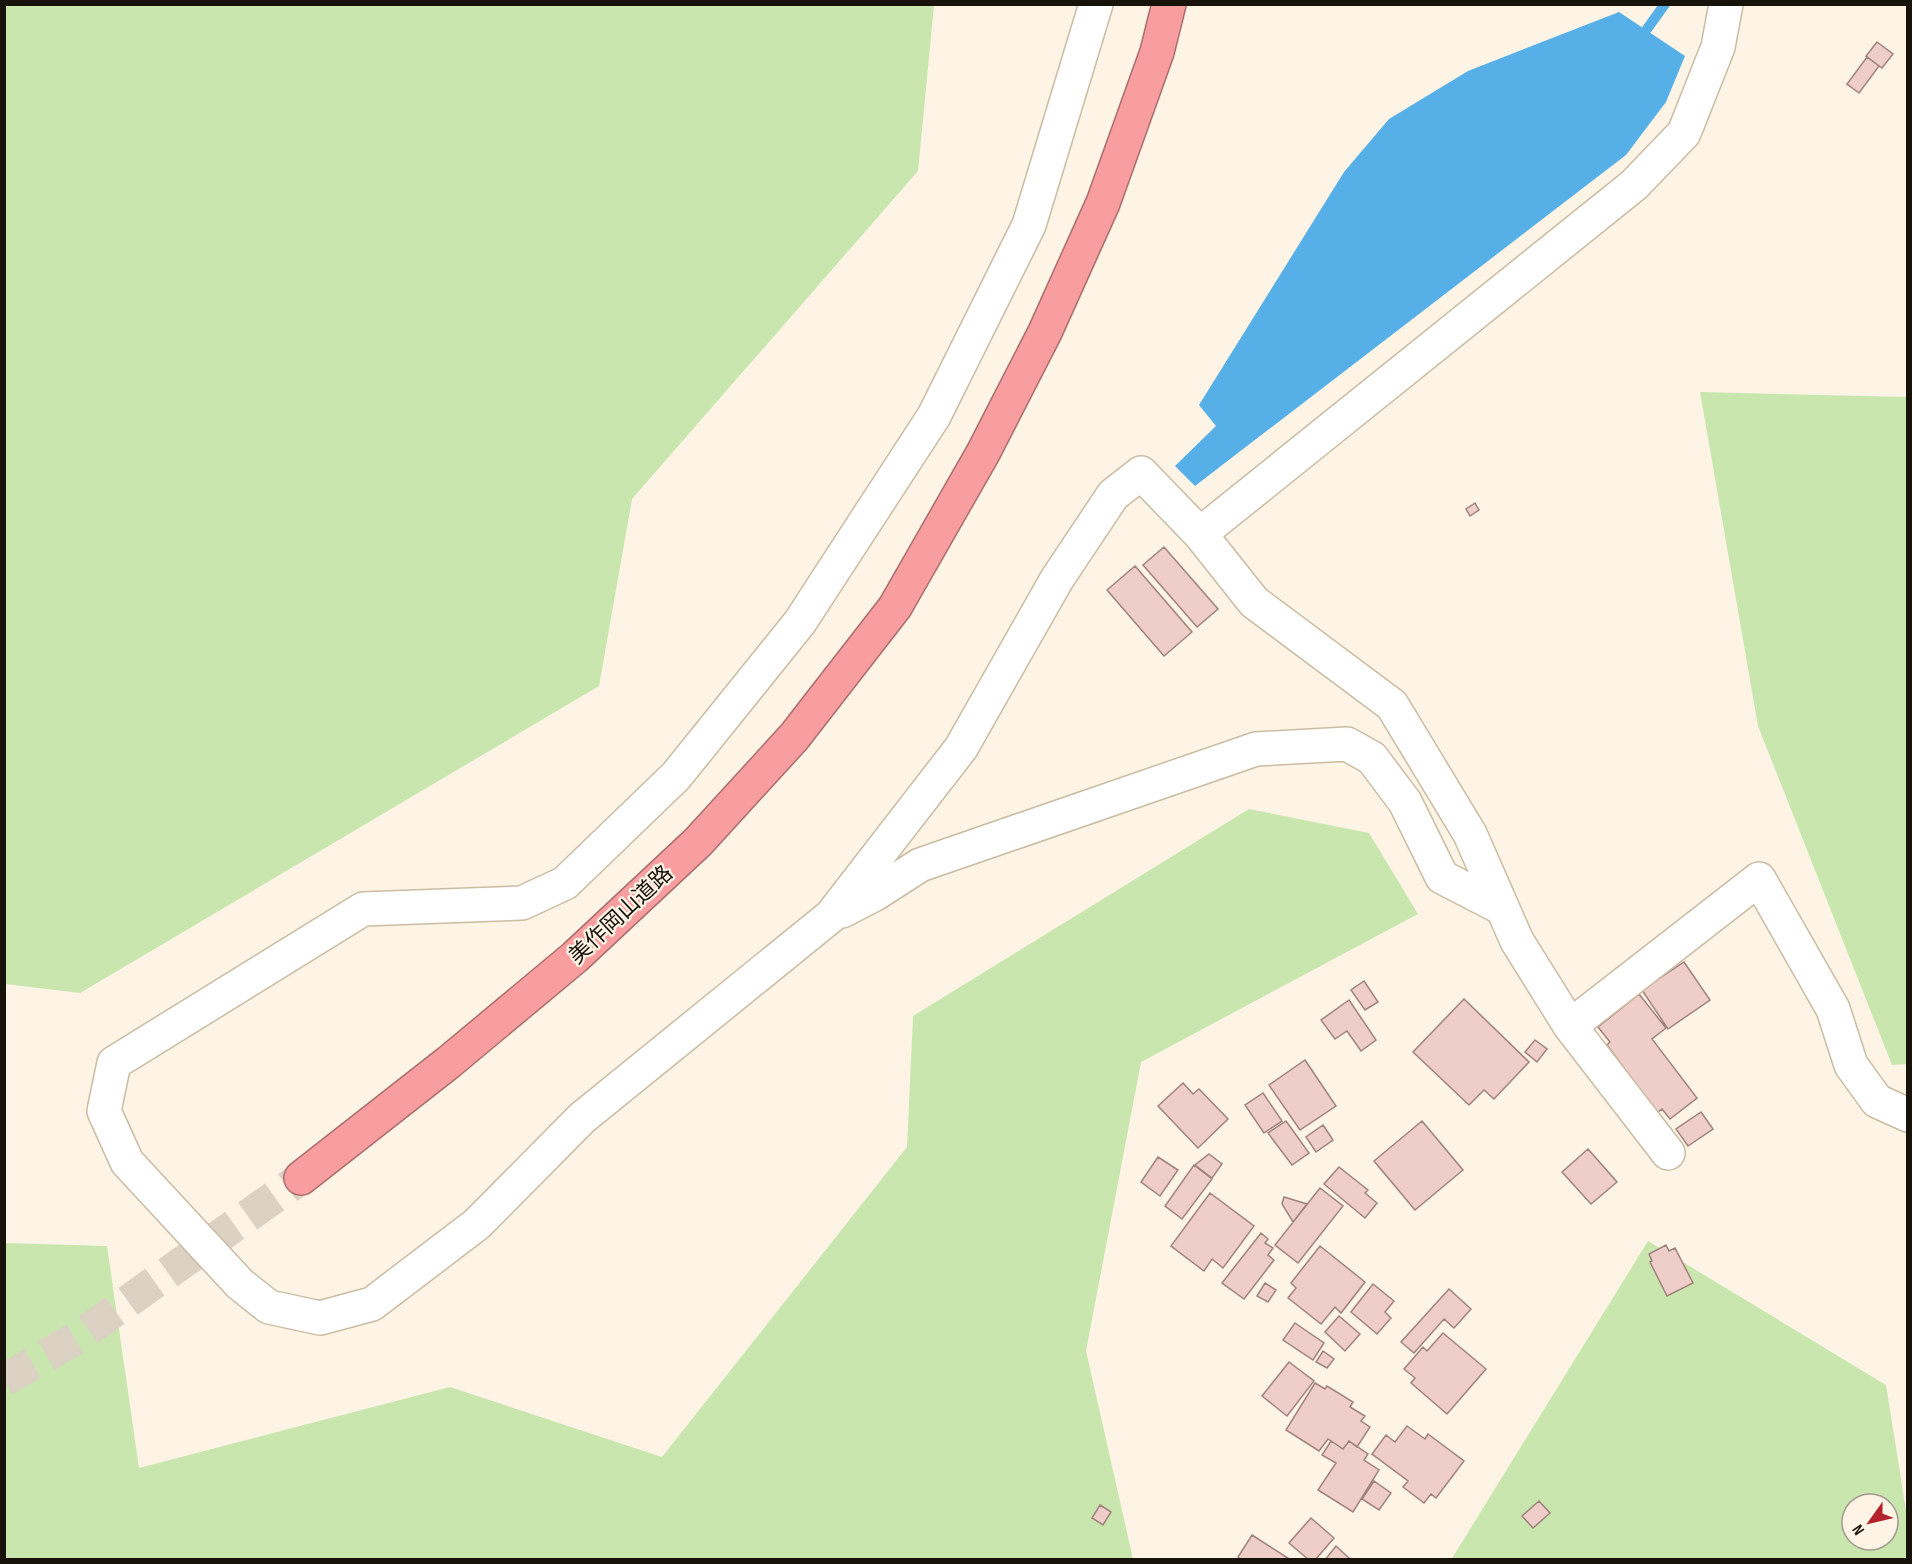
<svg xmlns="http://www.w3.org/2000/svg" width="1912" height="1564" font-family="'Sofia Sans Condensed','Noto Sans JP',sans-serif">
<style>
.green{fill:#c9e6af;fill-rule:evenodd}
.water{fill:#57afe8}
.lines{fill:none;stroke-linecap:round;stroke-linejoin:round}
.stream{stroke:#57afe8;stroke-width:10}
.building{fill:#efcec9;stroke:#a0827d;stroke-width:1.5}
.highway-tunnel{stroke:#dbd2c4;stroke-width:33;stroke-dasharray:33 16;stroke-linecap:butt}
.street-casing{stroke:#cabca3;stroke-width:36}
.highway-casing{stroke:#aa6d6c;stroke-width:36}
.street{stroke:#fff;stroke-width:33}
.highway{stroke:#f89ea0;stroke-width:33}
.labels{text-anchor:middle;stroke-width:4.5;stroke-linejoin:round;paint-order:stroke}
.street-label{font-size:22px;fill:#18130a;stroke:#fdf4e5}
</style>
<rect width="100%" height="100%" fill="#fdf4e5"/>
<!-- green -->
<path class="green" d="M5 4 934 5 918 171 632 499 599 686 80 993 5 984Z
M1700 392 1907 397V1064L1892 1065 1758 726Z
M1249 809 1369 833 1418 914 1141 1062 1086 1351 1133 1559 5 1560V1243L107 1246 139 1468 450 1387 662 1457 907 1147 913 1016Z
M1648 1241 1886 1385 1907 1517V1559L1451 1560ZM1852 1504H1888V1540H1852Z"/>
<!-- water -->
<path class="water" d="M1619 12 1685 56 1666 102 1626 155 1195 486 1175 466 1216 426 1199 405 1344 172 1389 119 1468 71Z"/>
<g class="lines">
<!-- stream -->
<path class="stream" d="M1647 29 1665 4"/>
</g>
<!-- building -->
<path class="building" d="M1877 42 1893 54 1882 68 1866 56Z
M1867 57 1879 66 1859 93 1847 84Z
M1475 503 1479 510 1470 516 1466 509Z
M1164 547 1218 609 1197 627 1143 565Z
M1135 566 1192 632 1164 656 1107 590Z
M1684 962 1710 1000 1668 1029 1642 990Z
M1364 981 1378 1002 1365 1010 1351 990Z
M1639 994 1666 1028 1652 1039 1697 1098 1670 1119 1662 1109 1657 1113 1607 1045 1610 1042 1598 1027Z
M1464 999 1529 1062 1494 1099 1484 1090 1469 1105 1413 1052Z
M1349 1000 1376 1040 1361 1051 1347 1031 1335 1039 1321 1020Z
M1535 1040 1547 1049 1537 1062 1525 1052Z
M1305 1060 1336 1106 1300 1130 1269 1085Z
M1183 1083 1193 1094 1199 1089 1228 1119 1198 1148 1158 1106Z
M1263 1093 1282 1121 1264 1133 1245 1105Z
M1701 1112 1713 1129 1688 1146 1676 1129Z
M1286 1121 1309 1153 1292 1165 1268 1133Z
M1422 1121 1463 1170 1415 1210 1374 1161Z
M1323 1125 1333 1140 1316 1152 1306 1137Z
M1588 1149 1617 1182 1591 1204 1562 1172Z
M1209 1154 1222 1164 1212 1178 1195 1165Z
M1158 1157 1178 1170 1160 1196 1141 1182Z
M1194 1165 1212 1179 1182 1219 1165 1206Z
M1339 1167 1368 1190 1365 1193 1377 1203 1365 1218 1324 1184Z
M1320 1188 1343 1206 1298 1263 1275 1245Z
M1210 1193 1254 1226 1223 1268 1212 1259 1204 1271 1171 1246Z
M1284 1197 1307 1204 1293 1222 1282 1204Z
M1261 1233 1268 1239 1265 1243 1273 1248 1268 1255 1274 1260 1244 1299 1222 1283Z
M1666 1245 1669 1251 1675 1248 1693 1283 1667 1296 1650 1262 1652 1261 1649 1254Z
M1320 1246 1365 1282 1341 1313 1335 1307 1321 1324 1288 1298 1296 1288 1291 1283Z
M1265 1283 1276 1290 1268 1302 1257 1296Z
M1373 1284 1394 1301 1385 1312 1391 1318 1377 1334 1351 1312Z
M1449 1289 1471 1309 1454 1328 1444 1319 1414 1353 1401 1342Z
M1339 1316 1360 1334 1345 1351 1325 1332Z
M1295 1323 1324 1343 1313 1360 1283 1340Z
M1443 1333 1486 1369 1447 1414 1411 1383 1415 1378 1404 1369 1423 1347 1427 1351Z
M1323 1351 1334 1359 1327 1368 1316 1362Z
M1289 1362 1314 1381 1287 1416 1262 1396Z
M1315 1383 1325 1389 1327 1386 1353 1402 1350 1407 1365 1416 1361 1421 1370 1427 1357 1447 1349 1441 1343 1449 1328 1439 1319 1451 1286 1430Z
M1407 1426 1425 1439 1428 1434 1464 1461 1436 1498 1431 1494 1424 1503 1403 1487 1408 1481 1372 1454 1386 1435 1395 1442Z
M1331 1441 1343 1449 1349 1441 1368 1454 1364 1460 1379 1470 1353 1512 1318 1490 1336 1463 1322 1455Z
M1374 1481 1391 1493 1379 1510 1362 1499Z
M1539 1501 1550 1513 1533 1528 1522 1516Z
M1100 1505 1111 1512 1103 1525 1092 1518Z
M1311 1518 1334 1538 1315 1560H1309L1289 1543Z
M1252 1535 1291 1560H1241L1238 1557Z
M1336 1546 1350 1559 1349 1560H1325Z"/>
<g class="lines">
<!-- highway-tunnel -->
<path class="highway-tunnel" d="M4 1380 78 1337 301 1178"/>
<!-- street casing -->
<g class="street-casing">
<path id="street" d="M1096 4 1029 225 934 416 800 622 676 776 565 883 522 903 363 909 114 1063 104 1111 127 1162 240 1284 269 1307 320 1318 372 1304 477 1224 582 1118 831 916 961 748 1057 579 1113 495 1141 473 1200 534
M1726 4 1718 47 1684 133 1634 185 1200 534 1254 602 1392 705 1470 834 1517 941 1570 1026 1759 879 1833 1009 1851 1065 1877 1101 1908 1115
M842 911 875 894 920 865 1256 749 1347 744 1372 758 1405 802 1442 877 1502 908
M1570 1026 1668 1153"/>
</g>
<!-- highway casing -->
<g class="highway-casing">
<path id="highway" d="M301 1178 449 1062 575 957 698 842 794 737 895 607 983 453 1045 332 1103 203 1157 52 1169 4"/>
</g>
<!-- street -->
<use href="#street" class="street"/>
<!-- highway -->
<use href="#highway" class="highway"/>
</g>
<g class="labels">
<!-- street labels -->
<g class="street-label">
<text transform="translate(620 914) rotate(-43)" y="8">美作岡山道路</text>
</g>
</g>
<!-- border -->
<rect width="1912" height="1564" fill="none" stroke="#18130a" stroke-width="12"/>
<!-- north arrow -->
<g transform="translate(1870 1522) rotate(236)"><circle r="28" fill="#fdf4e5" stroke="#a19a8d" stroke-width="1.5"/>
<path d="M0-4.5L10 22L0 15L-10 22Z" fill="#b4232b"/>
<text y="-9" font-size="16" font-weight="bold" text-anchor="middle" fill="#18130a">N</text>
</g>
</svg>
